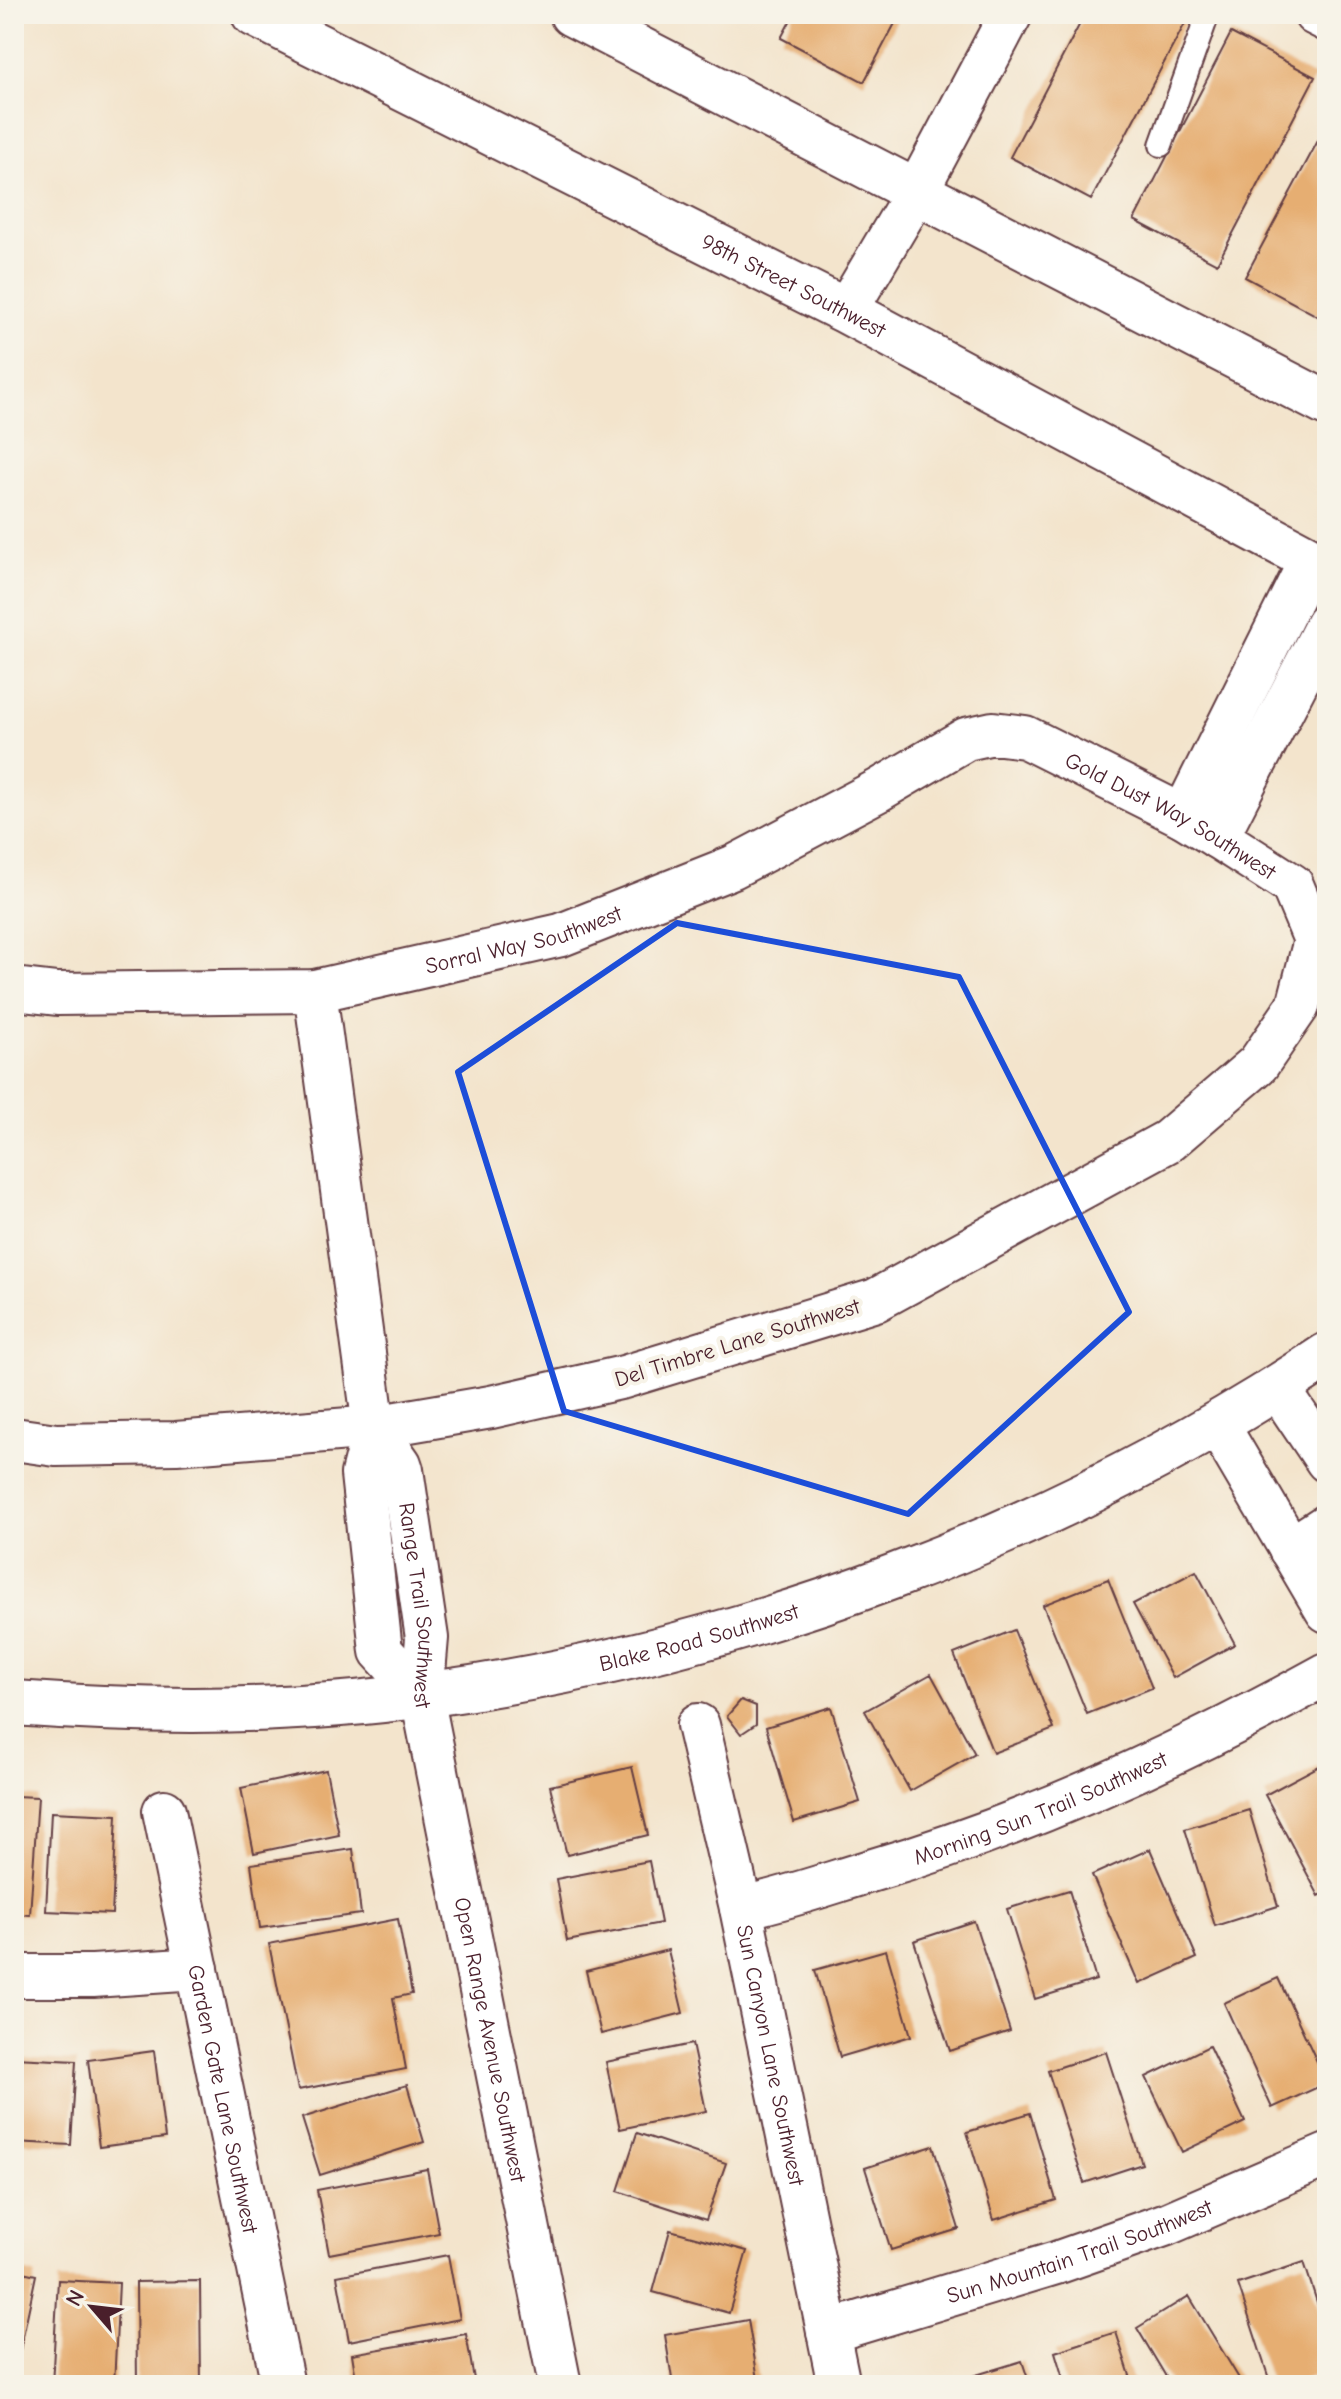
<svg xmlns="http://www.w3.org/2000/svg" width="1341" height="2399" font-family="'Comic Neue',sans-serif">
<style>
.building{fill:#e6ae72}
.lines{fill:none;stroke-linecap:round;stroke-linejoin:round}
.lane-casing{stroke:#633d43;stroke-width:26}
.street-casing{stroke:#633d43;stroke-width:46}
.secondary-casing{stroke:#633d43;stroke-width:48}
.lane{stroke:#fff;stroke-width:22}
.street{stroke:#fff;stroke-width:42}
.secondary{stroke:#fff;stroke-width:44}
.marked{fill:none;stroke:#1d4ed8;stroke-width:6;stroke-linejoin:round}
.labels{text-anchor:middle;stroke-width:8;stroke-linejoin:round;paint-order:stroke}
.street-label{font-size:22px;fill:#4a1f2b;stroke:#f7f3e8}
</style>
<rect width="100%" height="100%" fill="#f7f3e8"/>
<filter id="ink" filterUnits="userSpaceOnUse"><feTurbulence type="fractalNoise" baseFrequency=".0125" numOctaves="2"/><feDisplacementMap in="SourceGraphic" scale="16" xChannelSelector="R" yChannelSelector="G"/><feConvolveMatrix kernelMatrix="1 2 1 2 8 2 1 2 1" color-interpolation-filters="sRGB"/></filter>
<filter id="wash" filterUnits="userSpaceOnUse"><feTurbulence type="fractalNoise" baseFrequency=".006" numOctaves="4" result="noise"/><feDisplacementMap in="SourceGraphic" scale="32" xChannelSelector="R" yChannelSelector="G"/><feGaussianBlur stdDeviation="1.8" result="paint"/><feColorMatrix in="noise" values="0 0 0 0 0 0 0 0 0 0 0 0 0 0 0 0 0 1.4 0 .05"/><feComposite in="paint" operator="in"/></filter>
<g filter="url(#wash)">
<rect width="100%" height="100%" fill="#f3e4cc"/>
<g id="blocks">
<!-- building -->
<path class="building" d="M794 14H900L864 82 781 38Z
M1085 14H1190L1091 200 1010 157Z
M1231 33 1315 77 1217 264 1134 220Z
M1327 124V307L1321 318 1245 277Z
M1196 1571 1235 1644 1173 1678 1133 1604Z
M1108 1579 1152 1688 1087 1714 1043 1605Z
M1014 1630 1054 1729 993 1753 954 1654Z
M931 1674 975 1754 910 1791 865 1711Z
M741 1700 756 1706V1724L741 1734 727 1716Z
M831 1707 860 1802 794 1822 766 1727Z
M1321 1765 1327 1776V1892L1319 1896 1265 1795Z
M632 1767 648 1835 567 1855 550 1786Z
M326 1770 339 1835 254 1853 241 1788Z
M14 1796 38 1797 30 1915 14 1914Z
M1249 1810 1278 1906 1215 1926 1185 1829Z
M51 1812 117 1815 112 1914 46 1911Z
M353 1849 361 1914 260 1928 251 1864Z
M1150 1849 1197 1958 1139 1984 1092 1875Z
M649 1861 661 1923 567 1941 556 1879Z
M1069 1890 1096 1980 1035 1999 1007 1909Z
M398 1919 412 1994 393 1998 406 2069 298 2090 269 1944Z
M974 1921 1010 2031 950 2051 914 1941Z
M668 1950 683 2013 601 2034 586 1971Z
M886 1950 911 2036 840 2057 815 1970Z
M1278 1978 1327 2083 1272 2108 1224 2003Z
M692 2044 706 2111 620 2129 606 2062Z
M1209 2046 1245 2122 1182 2152 1146 2077Z
M154 2051 165 2138 99 2147 88 2060Z
M1106 2052 1142 2164 1084 2183 1048 2071Z
M14 2058 76 2061 71 2145 14 2142Z
M407 2085 424 2142 320 2175 302 2118Z
M1030 2113 1056 2200 994 2220 967 2132Z
M637 2133 726 2163 706 2220 618 2191Z
M933 2146 959 2229 891 2250 865 2168Z
M427 2169 439 2233 329 2254 317 2190Z
M670 2230 747 2251 729 2313 653 2292Z
M448 2255 460 2319 349 2341 337 2276Z
M1304 2262 1327 2333V2372L1285 2385H1271L1238 2284Z
M14 2270 36 2275 15 2374H14Z
M58 2280 119 2283 114 2385H52Z
M200 2281 201 2385H137L136 2282Z
M1189 2296 1243 2385H1171L1137 2328Z
M748 2320 759 2385H673L665 2335Z
M1116 2332 1133 2385H1065L1055 2352Z
M466 2334 475 2385H357L352 2354Z
M1022 2361 1030 2385H954L953 2382Z"/>
</g>
</g>
<g filter="url(#ink)">
<use href="#blocks" fill-opacity="0" stroke="#633d43" stroke-width="2"/>
<g class="lines">
<!-- lane casing -->
<g class="lane-casing">
<path id="lane" d="M1161 145 1208 14"/>
</g>
<!-- street casing -->
<g class="street-casing">
<g id="street">
<path d="M1315 14 1327 20"/>
<path d="M846 311 917 191 1011 14"/>
<path d="M1183 816 1311 559"/>
<path d="M1217 837 1327 624"/>
<path id="s1" d="M14 989 57 994 315 991 561 935 733 867 879 790 966 739 993 733 1025 737 1183 816 1217 837 1292 885 1315 940 1298 1006 1258 1064 1168 1141 876 1300 624 1377 491 1407 374 1427 176 1443 56 1445 14 1439"/>
<path d="M315 991 374 1427 362 1474 381 1651 422 1696"/>
<path d="M1278 1388 1327 1461"/>
<path d="M1217 1424 1327 1611"/>
<path id="s2" d="M374 1427 400 1464 402 1470 427 1638 422 1696 560 2385"/>
<path d="M1290 1549 1327 1525"/>
<path id="s3" d="M698 1725 741 1908 839 2385"/>
<path id="s4" d="M164 1811 283 2385"/>
<path id="s5" d="M741 1908C785 1899 827 1884 870 1871 1029 1825 1182 1754 1327 1674"/>
<path d="M14 1976H93L197 1969"/>
<path id="s6" d="M828 2332 1056 2263 1167 2224 1327 2155"/>
</g>
</g>
<!-- secondary casing -->
<g class="secondary-casing">
<g id="secondary">
<path id="s7" d="M254 14 846 311 1327 568"/>
<path d="M572 14 1327 404"/>
<path id="s8" d="M14 1703C150 1713 288 1714 424 1695 745 1651 1057 1535 1327 1355"/>
</g>
</g>
<!-- lane -->
<use href="#lane" class="lane"/>
<!-- street -->
<use href="#street" class="street"/>
<!-- secondary -->
<use href="#secondary" class="secondary"/>
</g>
</g>
<!-- marked area -->
<path class="marked" d="M677 923 959 977 1129 1312 908 1514 564 1411 458 1072Z"/>
<g class="labels">
<!-- street labels -->
<g class="street-label">
<text dy="8" stroke="none"><textPath href="#s7" startOffset="604">98th Street Southwest</textPath></text>
<text dy="8" stroke="none"><textPath href="#s1" startOffset="1230">Gold Dust Way Southwest</textPath></text>
<text dy="8" stroke="none"><textPath href="#s1" startOffset="516">Sorral Way Southwest</textPath></text>
<text transform="translate(737 1342) rotate(-17)" y="8">Del Timbre Lane Southwest</text>
<text dy="8" stroke="none"><textPath href="#s2" startOffset="188">Range Trail Southwest</textPath></text>
<text dy="8" stroke="none"><textPath href="#s8" startOffset="692">Blake Road Southwest</textPath></text>
<text dy="8" stroke="none"><textPath href="#s5" startOffset="316">Morning Sun Trail Southwest</textPath></text>
<text dy="8" stroke="none"><textPath href="#s2" startOffset="630">Open Range Avenue Southwest</textPath></text>
<text dy="8" stroke="none"><textPath href="#s3" startOffset="338">Sun Canyon Lane Southwest</textPath></text>
<text dy="8" stroke="none"><textPath href="#s4" startOffset="294">Garden Gate Lane Southwest</textPath></text>
<text dy="8" stroke="none"><textPath href="#s6" startOffset="264">Sun Mountain Trail Southwest</textPath></text>
</g>
</g>
<!-- margin -->
<rect width="1341" height="2399" fill="none" stroke="#f7f3e8" stroke-width="48"/>
<!-- north arrow -->
<g transform="translate(92 2307) rotate(298)" stroke="#f7f3e8" stroke-width="6" paint-order="stroke">
<path d="M0-6L14 30L0 20L-14 30Z" fill="#4a1f2b"/>
<text y="-12" font-size="22" font-weight="bold" text-anchor="middle" fill="#4a1f2b">N</text>
</g>
</svg>
